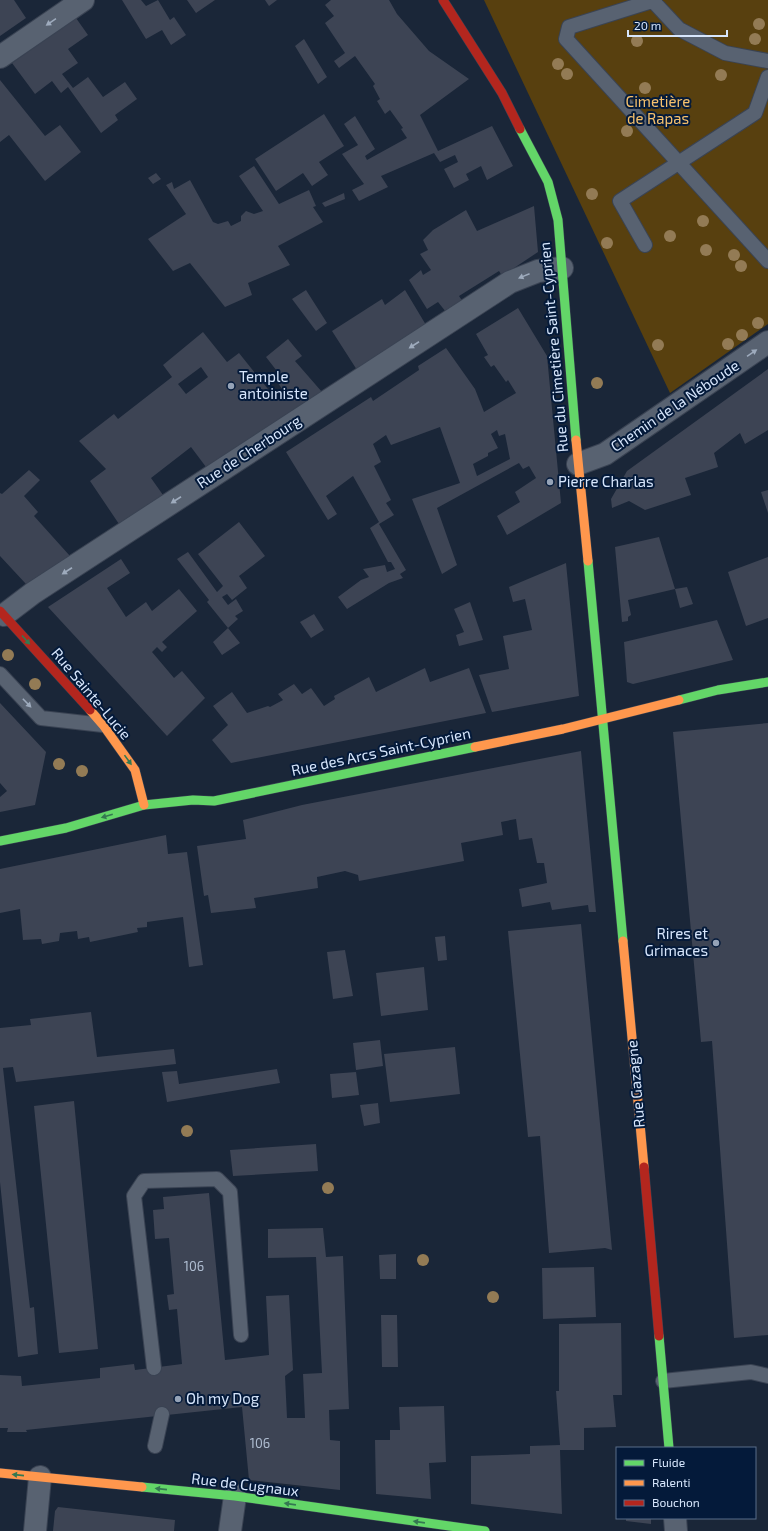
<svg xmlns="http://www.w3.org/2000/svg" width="768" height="1531" font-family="'Exo 2',sans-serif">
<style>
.green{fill:#58400f}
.building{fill:#3d4454;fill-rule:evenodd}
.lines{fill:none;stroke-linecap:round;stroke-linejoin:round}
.lane-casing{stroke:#3a4353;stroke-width:16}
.street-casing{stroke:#3a4353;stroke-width:24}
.fast-casing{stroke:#3a4353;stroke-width:10}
.slow-casing{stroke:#3a4353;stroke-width:10}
.jam-casing{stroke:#3a4353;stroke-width:10}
.lane{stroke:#586271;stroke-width:14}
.street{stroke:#586271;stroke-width:22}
.fast{stroke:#63d668;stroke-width:9}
.slow{stroke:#ff974d;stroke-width:9}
.jam{stroke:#b3261e;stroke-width:9}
.tree{fill:#937b55}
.oneway{fill:#9eabbd}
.oneway2{fill:#347851}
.poi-dot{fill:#95a3b7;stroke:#041a3a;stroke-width:1.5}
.labels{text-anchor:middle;stroke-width:4;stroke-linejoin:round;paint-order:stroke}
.number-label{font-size:13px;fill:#b0bed2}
.park-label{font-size:15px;fill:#f6c16d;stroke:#041a3a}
.street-label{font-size:15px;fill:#d7e6fc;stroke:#041a3a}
.poi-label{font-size:15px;fill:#d7e6fc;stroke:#041a3a;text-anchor:start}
</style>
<rect width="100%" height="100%" fill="#1a2638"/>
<!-- green -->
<path class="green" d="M484 0H768V324L670 393Z"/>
<!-- building -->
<path class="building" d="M0 0H14L26 18 0 36Z
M122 0H141L146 6 158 0 170 20 174 17 186 35 171 45 162 30 146 39Z
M187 0H215L196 13Z
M265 0H277L269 6Z
M331 0H389L397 14 429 51 469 79 420 115 438 151 492 126 513 166 487 180 481 166 466 174 469 180 454 188 444 169 458 162 455 155 440 162 434 153 381 176 388 187 359 201 352 190 364 184 342 154 358 145 344 124 355 116 375 149 365 156 367 160 407 138 401 129 403 128 390 110 385 114 377 101 380 99 373 86 375 84 355 56 339 68 334 61 345 53 325 23 334 16 325 5Z
M76 18 88 35 68 49 78 63 62 74 73 88 88 77 103 97 125 82 137 99 115 115 118 120 101 133 68 87 61 93 52 81 35 94 12 63Z
M304 39 327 77 318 84 295 46Z
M0 80 45 136 60 125 81 152 45 181 9 135 0 142Z
M324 114 344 146 319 162 328 175 312 186 303 173 276 191 255 159Z
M254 166 279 204 309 190 316 206 313 207 323 222 278 246 290 265 248 283 252 295 225 307 190 263 173 271 148 239 186 214 166 185 172 182 174 189 190 180 213 222 218 224 228 221 231 226 241 221V216L246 211 254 214 263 211 239 176Z
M156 173 161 179 153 184 148 178Z
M344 193 345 199 325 207 322 203Z
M534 206 538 252 502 276 499 271 459 296 463 302 446 312 438 302 427 309 409 280 421 270 423 275 431 270 420 254 428 250 423 240 433 230 466 210 477 231Z
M306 290 327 323 316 331 292 299Z
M405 290 426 325 357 370 332 331 382 299 385 305Z
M518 308 547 356 561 503 507 535 497 516 520 502 515 492 536 478 529 466 523 469 519 463 437 508 457 565 442 574 412 499 460 483 440 427 391 445 386 435 373 444 381 462 374 466 391 500 386 503 394 515 379 524 406 570 400 574 403 578 389 583 347 609 338 597 361 580 369 577 363 569 385 565 387 572 395 569 391 562H388L370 528 379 522 353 476 326 496 337 514 328 520 286 452 371 397 373 401 419 370 418 366 446 348 475 389 484 412 516 393 508 380 506 382 494 365 491 367 484 357 488 355 476 334ZM497 430 499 436 505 434 510 459 477 476 473 464 488 456V453L498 448 491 434Z
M203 332 227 362 239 353 276 399 284 392 276 380 280 375 266 357 288 339 302 356 295 361 322 392 206 467 191 447 151 478 163 495 119 524 90 481 106 469 79 441 114 414 118 419 172 377 163 365ZM201 367 208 377 186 394 178 384Z
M768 369V430L745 444 740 433 714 453 718 467 685 478 691 495 645 510 629 501 612 508 611 499 627 471Z
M29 470 40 480 24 496 38 512 34 516 70 556 26 584 0 556V493L2 494Z
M768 490V513L761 492Z
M239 522 265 556 239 576 247 588 232 600 227 594 222 597 228 605 236 599 243 611 235 616 238 619 228 628 240 643 222 655 213 642 228 628 207 602 209 600 177 559 188 552 217 592 223 586 198 554Z
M659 537 675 589 628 600 631 615 628 617V621L622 622 615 547Z
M768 557V618L746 626 728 572Z
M121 559 130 573 107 588 126 617 146 602 152 611 179 589 197 611 162 642 167 647 162 652 157 647 152 652 174 678 182 671 205 698 167 736 48 607Z
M566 563 579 696 492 712 479 675 509 669 503 636 532 630 525 599 513 602 509 587Z
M687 587 693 604 680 608 675 589Z
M470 602 483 640 459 646 456 635 464 632 454 609Z
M314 614 324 630 311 638 300 622Z
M717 620 733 660 633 684 627 682 624 642Z
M425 668 430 682 469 668 486 713 231 763 212 740 228 725 213 706 232 692 247 713 268 706 270 707 283 700 278 694 294 684 302 694 311 688 324 706 335 699 334 696 369 677 376 692Z
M0 703 46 752 35 805 0 812V797L7 791 0 783Z
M768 723V1335L734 1338 712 1041 701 1042 673 732Z
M581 751 596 912H589L588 905 552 910 550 902 522 907 519 889 547 883 544 863H537L532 838 519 840 516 819 501 822 503 835 461 843 464 861 359 881 358 875 345 871 317 877 318 888 254 898 256 908 211 913 208 895 204 896 197 846 246 839 243 820 302 805Z
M166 835 168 854 187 852 203 965 189 967 183 917 147 922V927L137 928 138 932 90 942 89 937 78 939 77 931 60 933 59 941 42 944 41 939 23 940 20 909 0 913V869Z
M581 924 612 1250 605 1248 549 1253 540 1136 528 1137 508 931Z
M445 936 447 960 438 961 435 937Z
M345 950 353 996 333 999 327 952Z
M424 967 428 1010 381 1016 376 973Z
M91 1012 97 1057 174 1049 176 1064 16 1082 13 1067 3 1068 30 1308 34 1307 38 1354 18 1357 0 1182V1028L31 1025 30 1019Z
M380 1040 383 1066 356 1070 353 1043Z
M455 1047 460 1094 390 1102 384 1054Z
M277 1069 280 1083 167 1102 162 1072 177 1071 179 1084Z
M356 1072 359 1095 332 1098 330 1074Z
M74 1101 98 1349 59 1353 34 1106Z
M378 1103 380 1123 364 1126 360 1105Z
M316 1144 318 1171 233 1176 230 1150Z
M209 1193 225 1360 269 1355 266 1296 289 1295 293 1370 285 1376 287 1418H305L303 1374 322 1373 316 1257 268 1258V1229L323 1228 326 1257 343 1256 349 1409 329 1410 330 1440 340 1441V1490L249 1480 242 1407 26 1430 27 1432H7L8 1428H0V1375L21 1376 22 1386 100 1378V1368L134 1364 135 1370 182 1364 177 1309 169 1310 167 1295 174 1294 169 1238 155 1239 153 1210 164 1209 163 1197Z
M396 1254V1279H380L379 1255Z
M594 1267 596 1317 543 1319 542 1268Z
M381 1315H397L398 1367H382Z
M621 1323 622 1395H613L616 1427 584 1428V1450H560L562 1514 471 1504V1456L530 1454V1446L560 1445 556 1391H559V1324Z
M444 1406 446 1462 429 1463 431 1499 376 1494 375 1440H390V1430H400L399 1407Z
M58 1507 175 1520 174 1531H53L55 1511Z
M626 1518H651V1524L626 1521Z"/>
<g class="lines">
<!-- lane casing -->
<g class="lane-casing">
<path id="lane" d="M652 0 679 29 725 53 768 61
M655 0 569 27 566 39 768 261
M645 245 620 201 755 113 768 77
M0 674 41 718 103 725
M154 1368 134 1196 144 1181 217 1179 230 1192 241 1335
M663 1381 751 1372 768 1376
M155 1446 162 1414"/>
</g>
<!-- street casing -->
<g class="street-casing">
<path id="street" d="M0 57 83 0
M578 464 605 454 768 342
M4 615 33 593 510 282 538 271 562 268
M675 1518 676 1531
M35 1531 40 1477
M230 1531 235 1496"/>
</g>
<!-- fast casing -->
<g class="fast-casing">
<path id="fast" d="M520 129 548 182 558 220 576 440
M588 561 623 941
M679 700 718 690 768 682
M0 841 66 828 144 805 193 800 214 801 475 747
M659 1336 669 1448
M142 1487 235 1496 485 1531"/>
</g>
<!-- slow casing -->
<g class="slow-casing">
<path id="slow" d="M576 440 588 561
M90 710 103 725 135 770 144 805
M475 747 563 729 679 700
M623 941 644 1167
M0 1473 142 1487"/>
</g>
<!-- jam casing -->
<g class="jam-casing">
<path id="jam" d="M443 0 502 93 520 129
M0 611 90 710
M644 1167 659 1336"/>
</g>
<!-- lane -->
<use href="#lane" class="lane"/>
<!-- street -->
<use href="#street" class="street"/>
<!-- fast -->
<use href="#fast" class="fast"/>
<!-- slow -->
<use href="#slow" class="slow"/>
<!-- jam -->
<use href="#jam" class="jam"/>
</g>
<!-- trees -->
<g class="tree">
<circle cx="759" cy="24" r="6"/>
<circle cx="755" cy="39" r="6"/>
<circle cx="637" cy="41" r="6"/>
<circle cx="558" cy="64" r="6"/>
<circle cx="567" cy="74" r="6"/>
<circle cx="721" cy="75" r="6"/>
<circle cx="645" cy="88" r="6"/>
<circle cx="627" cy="131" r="6"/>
<circle cx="592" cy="194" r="6"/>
<circle cx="703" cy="221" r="6"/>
<circle cx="670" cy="236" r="6"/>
<circle cx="607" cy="243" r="6"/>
<circle cx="706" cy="250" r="6"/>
<circle cx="734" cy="255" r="6"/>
<circle cx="741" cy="266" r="6"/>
<circle cx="758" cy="323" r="6"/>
<circle cx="742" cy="335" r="6"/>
<circle cx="728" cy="344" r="6"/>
<circle cx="658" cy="345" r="6"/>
<circle cx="597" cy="383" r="6"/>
<circle cx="8" cy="655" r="6"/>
<circle cx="35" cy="684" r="6"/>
<circle cx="59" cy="764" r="6"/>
<circle cx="82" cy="771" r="6"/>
<circle cx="187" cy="1131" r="6"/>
<circle cx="328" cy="1188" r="6"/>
<circle cx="423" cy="1260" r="6"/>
<circle cx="493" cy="1297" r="6"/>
</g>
<!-- one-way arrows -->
<defs><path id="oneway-solid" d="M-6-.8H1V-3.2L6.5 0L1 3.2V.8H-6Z"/></defs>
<g class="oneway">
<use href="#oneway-solid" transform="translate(51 22) rotate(146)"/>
<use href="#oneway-solid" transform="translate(524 276) rotate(158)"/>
<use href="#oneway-solid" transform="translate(414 345) rotate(147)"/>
<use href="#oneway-solid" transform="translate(752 353) rotate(-34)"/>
<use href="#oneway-solid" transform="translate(176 500) rotate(147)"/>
<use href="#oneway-solid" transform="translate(67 571) rotate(147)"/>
<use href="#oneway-solid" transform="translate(27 703) rotate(46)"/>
</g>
<g class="oneway2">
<use href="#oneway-solid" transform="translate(26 640) rotate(48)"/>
<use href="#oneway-solid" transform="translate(128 760) rotate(54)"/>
<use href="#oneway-solid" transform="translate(107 816) rotate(164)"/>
<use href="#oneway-solid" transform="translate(18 1475) rotate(-174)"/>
<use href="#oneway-solid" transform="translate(161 1489) rotate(-174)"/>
<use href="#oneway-solid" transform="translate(290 1504) rotate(-172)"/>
<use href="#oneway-solid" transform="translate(419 1522) rotate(-172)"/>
</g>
<!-- markers -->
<g class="poi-dot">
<circle cx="231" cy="386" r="4"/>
<circle cx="550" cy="482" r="4"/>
<circle cx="716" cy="943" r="4"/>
<circle cx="178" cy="1399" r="4"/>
</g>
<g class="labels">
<!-- number labels -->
<g class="number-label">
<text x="194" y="1271">106</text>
<text x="260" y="1448">106</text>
</g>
<!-- park labels -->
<g class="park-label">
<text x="658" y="107">Cimetière<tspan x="658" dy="17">de Rapas</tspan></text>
</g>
<!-- street labels -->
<g class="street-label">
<text transform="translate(554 347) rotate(-95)" y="5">Rue du Cimetière Saint-Cyprien</text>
<text transform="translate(675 406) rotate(-34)" y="5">Chemin de la Néboude</text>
<text transform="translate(249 452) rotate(-33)" y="5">Rue de Cherbourg</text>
<text transform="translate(91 694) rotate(50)" y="5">Rue Sainte-Lucie</text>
<text transform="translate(381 752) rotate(-12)" y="5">Rue des Arcs Saint-Cyprien</text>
<text transform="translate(636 1084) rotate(-95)" y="5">Rue Gazagne</text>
<text transform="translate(245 1485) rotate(7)" y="5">Rue de Cugnaux</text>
</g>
<!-- poi labels -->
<g class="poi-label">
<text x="239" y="382">Temple<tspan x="239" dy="17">antoiniste</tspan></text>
<text x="558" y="487">Pierre Charlas</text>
<text x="708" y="939" text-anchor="end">Rires et<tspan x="708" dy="17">Grimaces</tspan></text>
<text x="186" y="1404">Oh my Dog</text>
</g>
</g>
<!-- legend -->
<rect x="616" y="1447" width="140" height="72" fill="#041a3a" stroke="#586c88"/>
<rect x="624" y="1460" width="20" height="6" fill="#63d668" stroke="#586c88"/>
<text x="652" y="1467" font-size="12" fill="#d7e6fc">Fluide</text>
<rect x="624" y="1480" width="20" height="6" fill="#ff974d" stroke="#586c88"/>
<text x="652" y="1487" font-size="12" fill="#d7e6fc">Ralenti</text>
<rect x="624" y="1500" width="20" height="6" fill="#b3261e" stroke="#586c88"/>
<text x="652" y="1507" font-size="12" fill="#d7e6fc">Bouchon</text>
<!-- scale -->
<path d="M628 30v6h99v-6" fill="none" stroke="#d7e6fc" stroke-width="2"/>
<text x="634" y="30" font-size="12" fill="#d7e6fc" stroke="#041a3a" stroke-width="3" paint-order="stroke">20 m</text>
</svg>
